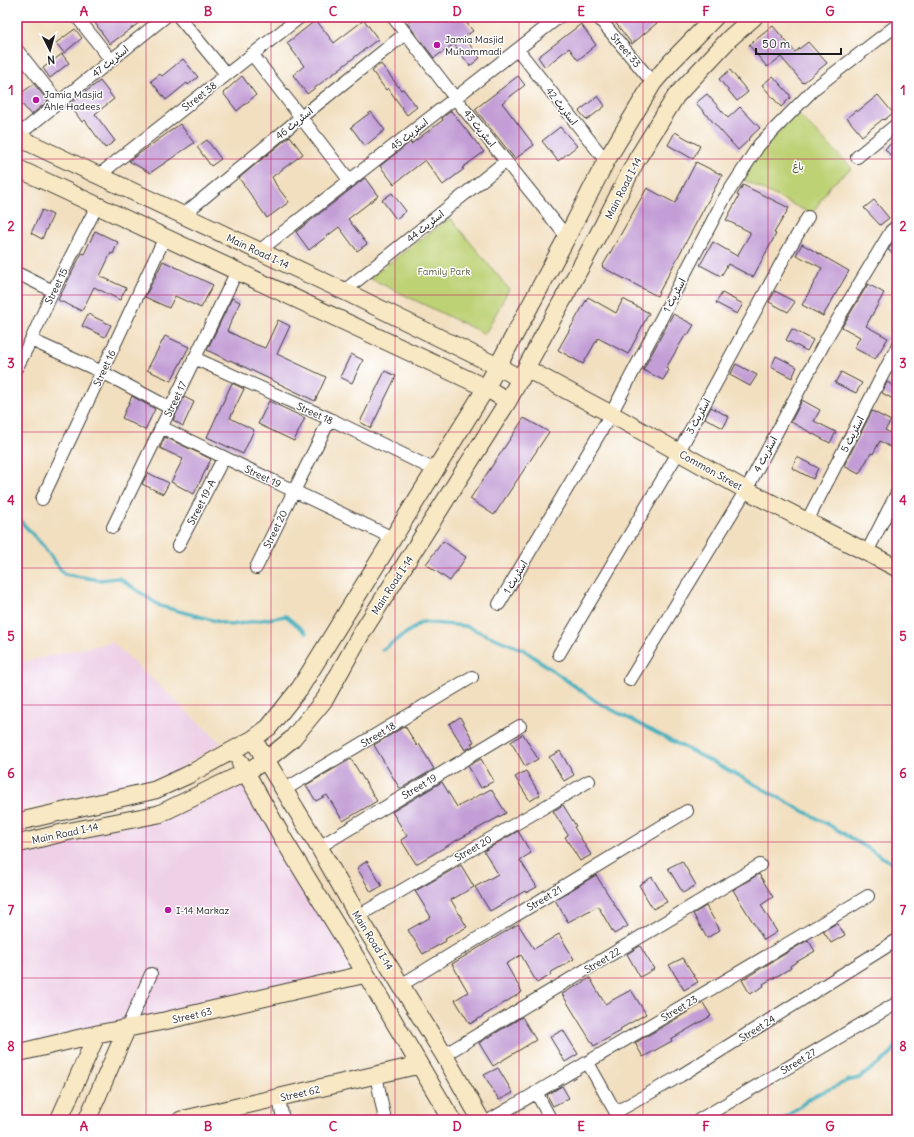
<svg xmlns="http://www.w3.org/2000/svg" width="914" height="1137" font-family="Delius,'Playpen Sans Arabic',sans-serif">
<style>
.built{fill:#eed0e7}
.green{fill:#bdd175;stroke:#6c7648}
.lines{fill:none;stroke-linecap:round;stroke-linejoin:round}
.stream{stroke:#41afbe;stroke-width:3.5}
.building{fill:#c39ed6}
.street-casing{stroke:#3c3935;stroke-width:14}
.secondary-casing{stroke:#3c3935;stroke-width:19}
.street{stroke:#fff;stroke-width:12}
.secondary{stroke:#f8e8c3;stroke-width:17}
.grid{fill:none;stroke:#c2185b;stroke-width:1;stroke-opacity:0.55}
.poi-dot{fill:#b5179e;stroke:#fff;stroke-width:1.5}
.labels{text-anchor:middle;stroke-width:3;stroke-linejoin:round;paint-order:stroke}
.poi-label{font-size:10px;fill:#1c1c1c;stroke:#fff;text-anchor:start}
.street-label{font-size:10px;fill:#1c1c1c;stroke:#fff}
.park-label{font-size:10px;fill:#545b3b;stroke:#fff}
.neatline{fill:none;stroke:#c2185b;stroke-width:1.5}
.grid-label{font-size:13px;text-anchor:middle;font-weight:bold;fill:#c2185b}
</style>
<rect width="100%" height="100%" fill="#fff"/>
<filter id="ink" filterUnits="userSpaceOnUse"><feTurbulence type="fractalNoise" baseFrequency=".025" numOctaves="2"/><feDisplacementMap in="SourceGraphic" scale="8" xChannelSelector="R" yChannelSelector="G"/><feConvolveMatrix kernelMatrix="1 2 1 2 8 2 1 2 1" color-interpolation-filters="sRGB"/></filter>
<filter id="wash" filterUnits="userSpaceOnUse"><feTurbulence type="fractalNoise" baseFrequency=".012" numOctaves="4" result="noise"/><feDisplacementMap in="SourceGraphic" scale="16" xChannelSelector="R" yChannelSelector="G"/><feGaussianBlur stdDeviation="0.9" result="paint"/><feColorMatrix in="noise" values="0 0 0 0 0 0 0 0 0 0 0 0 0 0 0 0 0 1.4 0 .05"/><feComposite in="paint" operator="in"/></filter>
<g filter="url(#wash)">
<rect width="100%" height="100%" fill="#f2dfc0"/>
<!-- built -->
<path class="built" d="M112 642 221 743 169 775 17 811V663Z
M244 783 354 970 17 1049V849L163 818Z"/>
<!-- green -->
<path class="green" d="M797 113 852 168 830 186 812 214 742 179 763 148Z
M450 218 509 289 485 334 369 278Z"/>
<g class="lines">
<!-- stream -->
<path class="stream" d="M17 517 44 547 64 574 99 580 119 578 160 606 231 625 286 616 306 633
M382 650 422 622 465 626 524 650 597 702 745 779 831 826 897 866
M782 1120 812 1097 847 1081 859 1078 889 1056 897 1045"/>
</g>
<g id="blocks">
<!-- building -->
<path class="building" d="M103 17H147L110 44 95 23Z
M415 17H462L473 31 464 37 480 58 470 66 454 44 434 58 407 23Z
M611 17H664L632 44Z
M316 20 334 43 364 20 378 39 307 94 293 75 304 66 287 43Z
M581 24 596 45 578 60 569 48 545 67 538 57Z
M773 26 795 52 808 42 827 63 803 83 781 57 767 67 749 45Z
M75 29 82 38 64 53 56 43Z
M62 54 69 63 50 78 43 68Z
M183 59 198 77 188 85 187 83 166 100 151 81 160 74 162 76Z
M381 64 401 90 403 89 417 107 407 115 388 88 386 90 372 71Z
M730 70 748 92 737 101 719 79Z
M242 76 256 95 237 111 223 93Z
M518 76 525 85 502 103 534 145 515 159 475 109Z
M773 76 790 95V98L781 107 762 85Z
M100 81 114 99 95 114 115 141 105 148 85 120 82 122 69 104Z
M34 84 48 101 31 115 17 98V96Z
M707 94 728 118 740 107 760 128 748 139 749 140 738 150 696 103Z
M878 95 893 113 884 120 883 119 862 136 847 118 856 110 857 112Z
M598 96 605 106 587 120 579 111Z
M451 111 484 152 462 168 464 169 443 185 425 160 394 184 380 166 410 142 411 144 443 120 442 118Z
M371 112 385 130 365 146 351 127Z
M180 124 194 143 150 173 129 161Z
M560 127 577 146 558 161 542 141Z
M675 132 700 146 693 159 668 145Z
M290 136 303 154 272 177 276 185 289 202 267 218 239 178Z
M897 138V163L885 149Z
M207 140 221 159 211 166 197 147Z
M696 162 722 175 657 296 602 267 647 188 675 203Z
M365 178 378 196 348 219 367 244 357 251 339 227 309 250 296 232Z
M743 185 789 208 774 233 776 234 753 277 728 264 721 276 700 265 713 242 737 256 750 234V232L726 220 739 196 737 195Z
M392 193 406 211 396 219 382 200Z
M874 200 889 218 880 225 864 208Z
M42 210 53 215 42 239 31 233Z
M95 231 118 242 113 254 111 253 100 276 126 288 120 300 94 287 82 311 58 300 82 253 84 254Z
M897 236V256L888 250Z
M802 244 849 271 823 316 802 305 822 268 796 255Z
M163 261 213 285 201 308 175 296 169 308 145 297Z
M868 284 884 293 866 326 888 338 875 359 854 348 860 337 842 327Z
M775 291 795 302 788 312 769 302Z
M722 293 743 304 737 314 716 303Z
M588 297 616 313 623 299 649 313 628 354 598 338 583 364 558 350Z
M232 298 240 302 227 331 252 343 265 348 278 320 290 326 277 354 326 377 315 401 230 360 229 361 207 350Z
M88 314 111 325 105 337 82 326Z
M673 314 694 325 688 335 686 334 666 368 669 370 663 380 643 370Z
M792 329 813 340 807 351 786 340Z
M165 336 189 347 171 381 147 370Z
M351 354 363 360 352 383 340 377Z
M776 356 797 367 792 378 771 367Z
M736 364 757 375 750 386 730 375Z
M385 371 396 376 371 428 360 422Z
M841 372 862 383 856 393 835 383Z
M887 382 897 388V401L882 393Z
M232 383 244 389 230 418 254 430 243 454 207 437Z
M132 396 155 409 145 430 122 418Z
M184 397 194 402 183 426 173 420Z
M802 400 820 410 814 421 836 432 830 443 791 422Z
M269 401 305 418 294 441 258 424Z
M711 407 729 417 723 428 705 418Z
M872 411 891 421 885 430 897 437V451L880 441 873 454 871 453 859 474 844 466Z
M524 418 549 432 494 515 470 499Z
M165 437 211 459 194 494 171 482 183 459 160 448Z
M797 457 818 468 813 479 792 468Z
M148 473 169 483 163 494 142 484Z
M443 541 466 557 450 581 426 564Z
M460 717 474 742 471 743 473 746 465 750 449 724Z
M405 726 417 746 419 744 434 769 400 789 374 745Z
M523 734 538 759 525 766 511 742Z
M560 751 574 775 564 781 549 757Z
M351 759 377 801 343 821 327 795 316 801 306 785Z
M481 759 494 781 481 788 468 766Z
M526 771 540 795 530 801 515 777Z
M442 782 457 807 491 789 506 813 459 839 416 864 401 840 407 836 392 812Z
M563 805 576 826 574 827 591 855 580 861 565 837 568 835 553 811Z
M518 831 531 853 520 860 537 887 526 893 525 891 490 911 475 887 498 874 484 851Z
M367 861 382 886 371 892 357 868Z
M682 861 696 885 683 893 668 868Z
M461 865 474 887 451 900 467 927 445 939 446 941 423 954 408 930 431 917 415 891Z
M759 874 773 897 761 905 777 932 764 940 733 890Z
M596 875 628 926 614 934 598 906 568 922 555 900Z
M652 877 667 902 653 909 639 885Z
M706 906 720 930 707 938 693 914Z
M837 923 845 935 831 943 823 931Z
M518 924 534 949 559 934 574 959 550 973 551 975 537 983 521 955 506 964 522 992 470 1024 455 1000 468 992 452 964Z
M808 940 815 951 790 966 791 968 763 984 764 986 750 994 742 980Z
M640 946 654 969 640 977 627 954Z
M683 958 698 982 684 990 669 965Z
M590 978 605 1004 631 990 646 1014 620 1029 621 1031 594 1046 562 994Z
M703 1003 711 1016 671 1039 672 1041 643 1057 635 1043Z
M522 1017 536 1040 493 1066 479 1043Z
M563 1030 578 1054 565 1062 550 1037Z
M498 1068 513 1093 499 1100 484 1075Z
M562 1086 569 1098 553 1106 547 1095Z"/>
</g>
</g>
<g filter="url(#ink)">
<use href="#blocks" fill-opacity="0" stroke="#3c3935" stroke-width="1"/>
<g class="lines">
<!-- street casing -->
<g class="street-casing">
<path id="street" d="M77 17 111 60
M179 17 226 74
M393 17 455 98 567 237
M598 17 653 83
M17 50 59 103
M518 50 606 161
M252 54 350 181
M17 136 165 17
M857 157 897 124
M99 175 300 17
M183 215 300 118 406 33
M259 251 559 17
M17 273 53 291
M344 291 506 161
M31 340 102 372 170 408
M194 358 330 419 435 470
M17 367 31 340 53 291 97 206
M161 427 294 491 330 419
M42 499 165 237
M807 521 897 347
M113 527 237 271
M178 546 224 457
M867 552 897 493
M256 568 294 491 393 538
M499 604 611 414 724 199 759 145 815 88 897 25
M559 654 678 453 790 247 808 217
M630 680 746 490 829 334 891 231 897 226
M284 790 472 677
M319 847 520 726
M358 916 589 781
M401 985 687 811
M127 1028 151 974
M444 1055 760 865
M588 1063 620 1120
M376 1075 385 1120
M536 1092 551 1120
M279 1098 283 1120
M616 1112 680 1076 897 940
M490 1120 868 896
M699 1120 897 1003"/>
</g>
<!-- secondary casing -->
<g class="secondary-casing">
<path id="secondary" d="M17 137 344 291 497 366 521 379
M17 168 486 388 508 401
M527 369 611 414 746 490 897 568
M253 739 319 847 358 916 444 1055 481 1120
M240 762 285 842 366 974 452 1120
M17 822 155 790 188 775 253 739 269 727 300 688 486 388 567 237 606 161 653 83 671 62 715 17
M17 844 66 832 159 814 246 772 266 760 292 739 325 699 361 634 508 401 599 233 637 159 676 96 730 38 754 17
M17 1053 97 1034 164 1021 366 974
M59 1120 97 1034
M87 1120 127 1028
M181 1120 419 1065"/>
</g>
<!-- street -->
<use href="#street" class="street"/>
<!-- secondary -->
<use href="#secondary" class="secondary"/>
</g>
</g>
<!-- grid -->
<path class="grid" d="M146 17V1120M271 17V1120M395 17V1120M519 17V1120M643 17V1120M768 17V1120M17 159H897M17 295H897M17 432H897M17 568H897M17 705H897M17 842H897M17 978H897"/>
<!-- markers -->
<g class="poi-dot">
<circle cx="437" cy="45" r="4"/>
<circle cx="36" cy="100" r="4"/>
<circle cx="168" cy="910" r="4"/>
</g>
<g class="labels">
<!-- poi labels -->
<g class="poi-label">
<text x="445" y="43">Jamia Masjid<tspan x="445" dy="12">Muhammadi</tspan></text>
<text x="44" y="98">Jamia Masjid<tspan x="44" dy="12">Ahle Hadees</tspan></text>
<text x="176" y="914">I-14 Markaz</text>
</g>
<!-- street labels -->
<g class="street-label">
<text transform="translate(626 50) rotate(50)" y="4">Street 33</text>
<text transform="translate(110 61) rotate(-39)" y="4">اسٹریٹ 47</text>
<text transform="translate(199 96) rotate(-38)" y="4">Street 38</text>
<text transform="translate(562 106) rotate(52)" y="4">اسٹریٹ 42</text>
<text transform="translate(294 123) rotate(-39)" y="4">اسٹریٹ 46</text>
<text transform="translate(480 128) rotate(51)" y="4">اسٹریٹ 43</text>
<text transform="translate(409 134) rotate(-38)" y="4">اسٹریٹ 45</text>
<text transform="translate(623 188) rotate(-63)" y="4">Main Road I-14</text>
<text transform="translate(425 226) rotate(-39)" y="4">اسٹریٹ 44</text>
<text transform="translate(258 251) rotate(25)" y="4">Main Road I-14</text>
<text transform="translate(56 286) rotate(-64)" y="4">Street 15</text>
<text transform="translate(674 295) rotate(-62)" y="4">اسٹریٹ 1</text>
<text transform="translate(104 368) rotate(-65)" y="4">Street 16</text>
<text transform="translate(175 399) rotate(-64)" y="4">Street 17</text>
<text transform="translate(315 413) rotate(24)" y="4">Street 18</text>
<text transform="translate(698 416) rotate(-61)" y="4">اسٹریٹ 3</text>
<text transform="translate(852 434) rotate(-63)" y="4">اسٹریٹ 5</text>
<text transform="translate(765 454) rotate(-62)" y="4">اسٹریٹ 4</text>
<text transform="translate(711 470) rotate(29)" y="4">Common Street</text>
<text transform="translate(263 476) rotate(25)" y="4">Street 19</text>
<text transform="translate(201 502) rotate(-63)" y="4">Street 19-A</text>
<text transform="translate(275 529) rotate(-64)" y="4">Street 20</text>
<text transform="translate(515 577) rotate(-59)" y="4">اسٹریٹ 1</text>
<text transform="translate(392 585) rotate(-57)" y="4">Main Road I-14</text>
<text transform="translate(378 734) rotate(-31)" y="4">Street 18</text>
<text transform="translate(419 786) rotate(-31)" y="4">Street 19</text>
<text transform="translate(65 833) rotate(-12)" y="4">Main Road I-14</text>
<text transform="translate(473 848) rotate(-30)" y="4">Street 20</text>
<text transform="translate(544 898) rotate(-31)" y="4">Street 21</text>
<text transform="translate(373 940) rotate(58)" y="4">Main Road I-14</text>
<text transform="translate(602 960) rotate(-31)" y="4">Street 22</text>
<text transform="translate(679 1008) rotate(-31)" y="4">Street 23</text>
<text transform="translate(192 1015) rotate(-13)" y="4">Street 63</text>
<text transform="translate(757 1028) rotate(-32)" y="4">Street 24</text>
<text transform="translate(798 1061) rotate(-31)" y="4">Street 27</text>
<text transform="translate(300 1093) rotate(-13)" y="4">Street 62</text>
</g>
<!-- park labels -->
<g class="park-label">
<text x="798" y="170">باغ</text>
<text x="444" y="275">Family Park</text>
</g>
</g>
<!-- margin -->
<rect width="914" height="1137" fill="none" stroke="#fff" stroke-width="44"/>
<!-- north arrow -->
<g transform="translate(50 50) rotate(174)" stroke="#ffffff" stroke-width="3" paint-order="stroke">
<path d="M0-3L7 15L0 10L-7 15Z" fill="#1c1c1c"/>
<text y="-6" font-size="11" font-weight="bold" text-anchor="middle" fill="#1c1c1c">N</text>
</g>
<!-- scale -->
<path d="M756 48v6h85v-6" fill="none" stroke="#1c1c1c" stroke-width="2"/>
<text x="762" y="48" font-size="12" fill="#1c1c1c" stroke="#ffffff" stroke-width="3" paint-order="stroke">50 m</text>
<rect x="22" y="22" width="870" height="1093" class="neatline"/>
<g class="grid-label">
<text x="84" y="16">A</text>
<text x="208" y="16">B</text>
<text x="333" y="16">C</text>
<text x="457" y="16">D</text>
<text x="581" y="16">E</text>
<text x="706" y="16">F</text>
<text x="830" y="16">G</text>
<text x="11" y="95">1</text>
<text x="903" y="95">1</text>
<text x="11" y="231">2</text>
<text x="903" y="231">2</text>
<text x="11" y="368">3</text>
<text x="903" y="368">3</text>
<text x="11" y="505">4</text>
<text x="903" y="505">4</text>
<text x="11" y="641">5</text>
<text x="903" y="641">5</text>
<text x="11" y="778">6</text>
<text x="903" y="778">6</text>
<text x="11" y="915">7</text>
<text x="903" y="915">7</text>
<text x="11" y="1051">8</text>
<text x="903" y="1051">8</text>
<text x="84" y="1131">A</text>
<text x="208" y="1131">B</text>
<text x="333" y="1131">C</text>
<text x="457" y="1131">D</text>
<text x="581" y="1131">E</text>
<text x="706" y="1131">F</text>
<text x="830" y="1131">G</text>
</g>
</svg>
